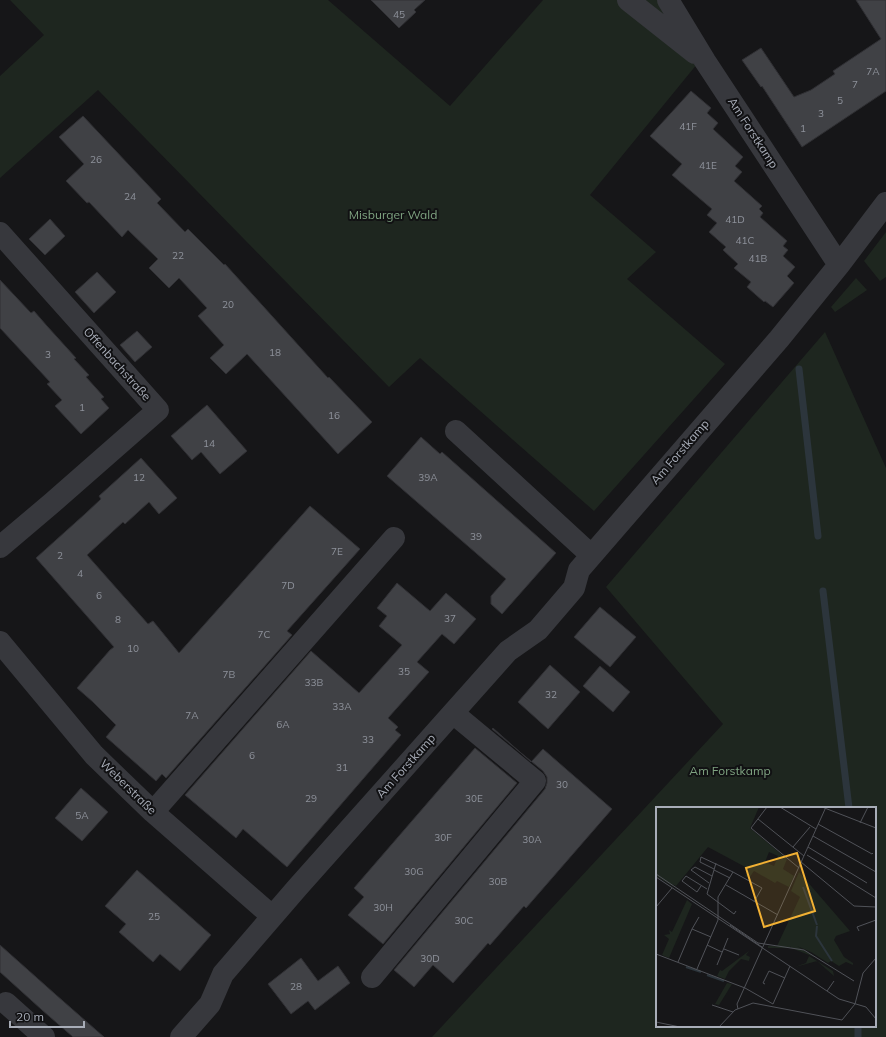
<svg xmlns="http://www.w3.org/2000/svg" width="886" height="1037" font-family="Mulish,sans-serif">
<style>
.green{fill:#1e261f;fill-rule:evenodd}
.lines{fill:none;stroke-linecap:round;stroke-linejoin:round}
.stream{stroke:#2c353c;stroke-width:7}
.building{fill:#404145;stroke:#303034}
.minor{stroke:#37383d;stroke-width:22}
.labels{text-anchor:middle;stroke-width:4;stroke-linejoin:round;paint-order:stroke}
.number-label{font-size:10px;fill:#8e929b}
.street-label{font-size:12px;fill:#a8adb8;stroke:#111113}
.park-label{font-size:12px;fill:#7fa381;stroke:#111113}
.inset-river{fill:none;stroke:#2c353c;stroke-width:2}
.inset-road{fill:none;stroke:#505258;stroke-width:1}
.view{fill:#f2b134;fill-opacity:0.15;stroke:#f2b134;stroke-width:2}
.inset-edge{fill:none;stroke:#a8adb8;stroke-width:2}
</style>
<rect width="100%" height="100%" fill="#161618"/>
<!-- green -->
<path class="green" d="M10 0H328L450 106 543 0H664L702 58 590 195 656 252 627 279 725 364 594 511 420 358 389 387 98 90 0 178V76L44 35Z
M886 232V277L880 281 864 261Z
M856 278 867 290 835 312 831 307Z
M825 332 886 468V1037H432L723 724 606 587ZM657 808H875V1026H657Z"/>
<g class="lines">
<!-- stream -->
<path class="stream" d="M799 369 818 536
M823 591 849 808
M858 1026V1037"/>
</g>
<!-- building -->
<path class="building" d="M371 0H425L414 10 416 12 399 28Z
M856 0H886V91L802 147 762 86 761 87 742 60 761 48 794 97 811 90 835 74 833 71 881 39Z
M691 91 711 108 707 113 718 123 713 129 743 157 735 166 742 172 734 181 762 206 759 209 763 213 760 217 787 241 783 246 788 250 783 256 795 267 787 276 794 283 773 307 765 301 764 302 747 287 751 282 734 268 738 264 723 250 726 247 709 232 717 223 707 215 712 209 672 175 682 164 650 136Z
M83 116 161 199 157 203 185 232 188 229 224 265 225 264 328 378 329 377 372 422 338 454 247 354 226 374 210 358 224 345 198 316 207 308 179 278 169 288 149 268 158 259 128 230 122 237 89 202 87 203 66 181 84 164 59 137Z
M50 219 65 236 45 255 29 239Z
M97 272 116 292 94 313 75 292Z
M0 280 31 313 34 311 47 326 76 358 74 359 89 375 86 377 104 397 101 399 109 408 81 434 55 406 62 400 47 384 50 382 0 328Z
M137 331 152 347 135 362 120 345Z
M207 405 247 451 220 474 201 452 192 460 171 436Z
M421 437 440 454 442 452 556 553 502 614 491 604V596L506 579 387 476Z
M141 458 177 498 159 514 149 502 125 524 123 522 87 555 148 624 153 621 179 653 310 506 360 549 287 631 292 635 166 778 162 774 156 781 106 737 116 725 93 702 77 688 110 650 114 647 36 558 85 514 101 499 99 496Z
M397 583 430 611 446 593 476 619 454 644 442 634 417 662 429 672 388 718 398 727 395 730 401 735 287 867 243 829 236 838 185 795 311 651 359 693 402 645 379 626 387 616 377 608Z
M600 607 636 637 610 667 574 637Z
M550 665 580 692 548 729 518 702Z
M600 666 630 692 613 712 583 686Z
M493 728 531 762 543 749 612 809 526 908 524 906 490 945 488 943 453 983 433 965 414 987 394 970 545 789 547 783V777L543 771 492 729Z
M475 748 517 783 383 944 348 915 364 897 354 888Z
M81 788 108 812 82 841 55 818Z
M137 870 211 935 180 971 160 954 153 962 119 932 126 924 105 906Z
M0 945 55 994 104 1037H73L42 1010 0 972Z
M301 958 318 981 338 966 350 983 315 1010 308 1001 291 1014 268 984Z"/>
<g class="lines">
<!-- minor -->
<path class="minor" d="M628 0 695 53
M668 0 705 61 839 265
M0 233 158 410 52 503 0 547
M456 431 591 555
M0 642 94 755 153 812 272 916
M153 812 394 538
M372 977 535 781 453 713
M6 1003 44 1037
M181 1037 210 1004 223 974 297 888 508 651 538 630 574 588 579 570 779 339 839 265 886 203"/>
</g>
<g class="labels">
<!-- number labels -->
<g class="number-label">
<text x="399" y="18">45</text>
<text x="873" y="75">7A</text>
<text x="855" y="88">7</text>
<text x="840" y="104">5</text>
<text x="821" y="117">3</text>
<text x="688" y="130">41F</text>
<text x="803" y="132">1</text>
<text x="96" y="163">26</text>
<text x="708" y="169">41E</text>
<text x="130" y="200">24</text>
<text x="735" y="223">41D</text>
<text x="745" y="244">41C</text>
<text x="178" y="259">22</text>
<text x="758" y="262">41B</text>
<text x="228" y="308">20</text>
<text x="275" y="356">18</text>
<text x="48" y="358">3</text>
<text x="82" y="411">1</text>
<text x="334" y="419">16</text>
<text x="209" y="447">14</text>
<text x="139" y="481">12</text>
<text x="428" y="481">39A</text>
<text x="476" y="540">39</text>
<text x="337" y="555">7E</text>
<text x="60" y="559">2</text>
<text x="80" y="577">4</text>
<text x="288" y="589">7D</text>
<text x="99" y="599">6</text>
<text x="450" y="622">37</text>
<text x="118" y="623">8</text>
<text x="264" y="638">7C</text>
<text x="133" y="652">10</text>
<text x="404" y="675">35</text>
<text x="229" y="678">7B</text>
<text x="314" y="686">33B</text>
<text x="551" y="698">32</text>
<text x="342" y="710">33A</text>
<text x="192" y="719">7A</text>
<text x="283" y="728">6A</text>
<text x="368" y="743">33</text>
<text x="252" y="759">6</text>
<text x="342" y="771">31</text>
<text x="562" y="788">30</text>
<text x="311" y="802">29</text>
<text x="474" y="802">30E</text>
<text x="82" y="819">5A</text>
<text x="443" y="841">30F</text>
<text x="532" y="843">30A</text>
<text x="414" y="875">30G</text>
<text x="498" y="885">30B</text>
<text x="383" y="911">30H</text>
<text x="154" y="920">25</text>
<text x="464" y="924">30C</text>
<text x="430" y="962">30D</text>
<text x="296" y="990">28</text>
</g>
<!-- street labels -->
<g class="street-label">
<text transform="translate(753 133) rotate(57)" y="4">Am Forstkamp</text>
<text transform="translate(117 364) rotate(48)" y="4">Offenbachstraße</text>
<text transform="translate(680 452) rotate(-49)" y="4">Am Forstkamp</text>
<text transform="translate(406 766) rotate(-48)" y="4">Am Forstkamp</text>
<text transform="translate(128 787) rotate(44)" y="4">Weberstraße</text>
</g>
<!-- park labels -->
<g class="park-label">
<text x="393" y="219">Misburger Wald</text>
<text x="730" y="775">Am Forstkamp</text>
</g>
</g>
<!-- overview -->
<g transform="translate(656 807)">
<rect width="220" height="220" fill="#161618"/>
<path d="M0 0H103L94 21 131 52 127 62 138 69 133 80 121 74 119 76 98 64 93 71 89 69 93 62 52 40 20 79 16 77 18 80 0 69ZM113 45 122 49 118 59 109 55ZM143 65 194 124 180 129 178 133 188 150 197 156V158L190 155 183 159 175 154 172 156 155 145 141 139 161 151 135 141V139L134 141H112V139H121L144 90 135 84ZM31 93 36 97 13 151 6 148 13 132 8 128 14 127 13 123 16 125ZM93 144 90 148 94 150 93 154 85 152 73 164 69 172 61 169 64 163 66 164ZM143 144 153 149 177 164 178 169 161 154 139 160 150 156 153 149ZM71 176 76 177 63 198 49 195 59 197Z" fill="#1e261f" fill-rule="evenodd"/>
<path class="inset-river" d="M147 80 161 118M161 119 160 129 176 154M30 160 45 165M51 168 68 174"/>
<path class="inset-road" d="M111 0 95 21 143 61M124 0 160 22M166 0 220 21M102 12 148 49M204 16 212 0M162 17 216 47 217 46M157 29 220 65M137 40 154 20M152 40 211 76M151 48 220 91M145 55 198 99 220 100M60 56 51 87 78 107 80 104M58 63 74 71M77 65 106 81 98 95M0 67 102 136 148 143 198 174M0 70 183 192 210 200 220 212M53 76 35 63 39 60 56 69M70 78 122 108M45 79 41 85 26 74 30 69 51 82M0 100 16 81M74 118 106 140M36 122 43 110M203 124 201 120 220 113M51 138 66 145M68 142 83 148M0 147 89 181 117 197M22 155 36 122 55 130M61 158 72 131M41 162 62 113V90L77 65 45 50 44 55 58 62M109 177 107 176 113 164 129 171M171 184 178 174M117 197 134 159M199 197 207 166 220 151M56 198 77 205M82 202 81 197 170 0M0 215 24 220M63 220 79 203 97 196 186 213 199 197"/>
<path class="view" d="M141 46 159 104 108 120 90 61Z"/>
<rect width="220" height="220" class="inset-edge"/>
</g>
<!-- scale -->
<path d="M10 1021v6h74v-6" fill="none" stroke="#a8adb8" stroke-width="2"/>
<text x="16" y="1021" font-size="12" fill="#a8adb8" stroke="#111113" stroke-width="3" paint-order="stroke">20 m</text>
</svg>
